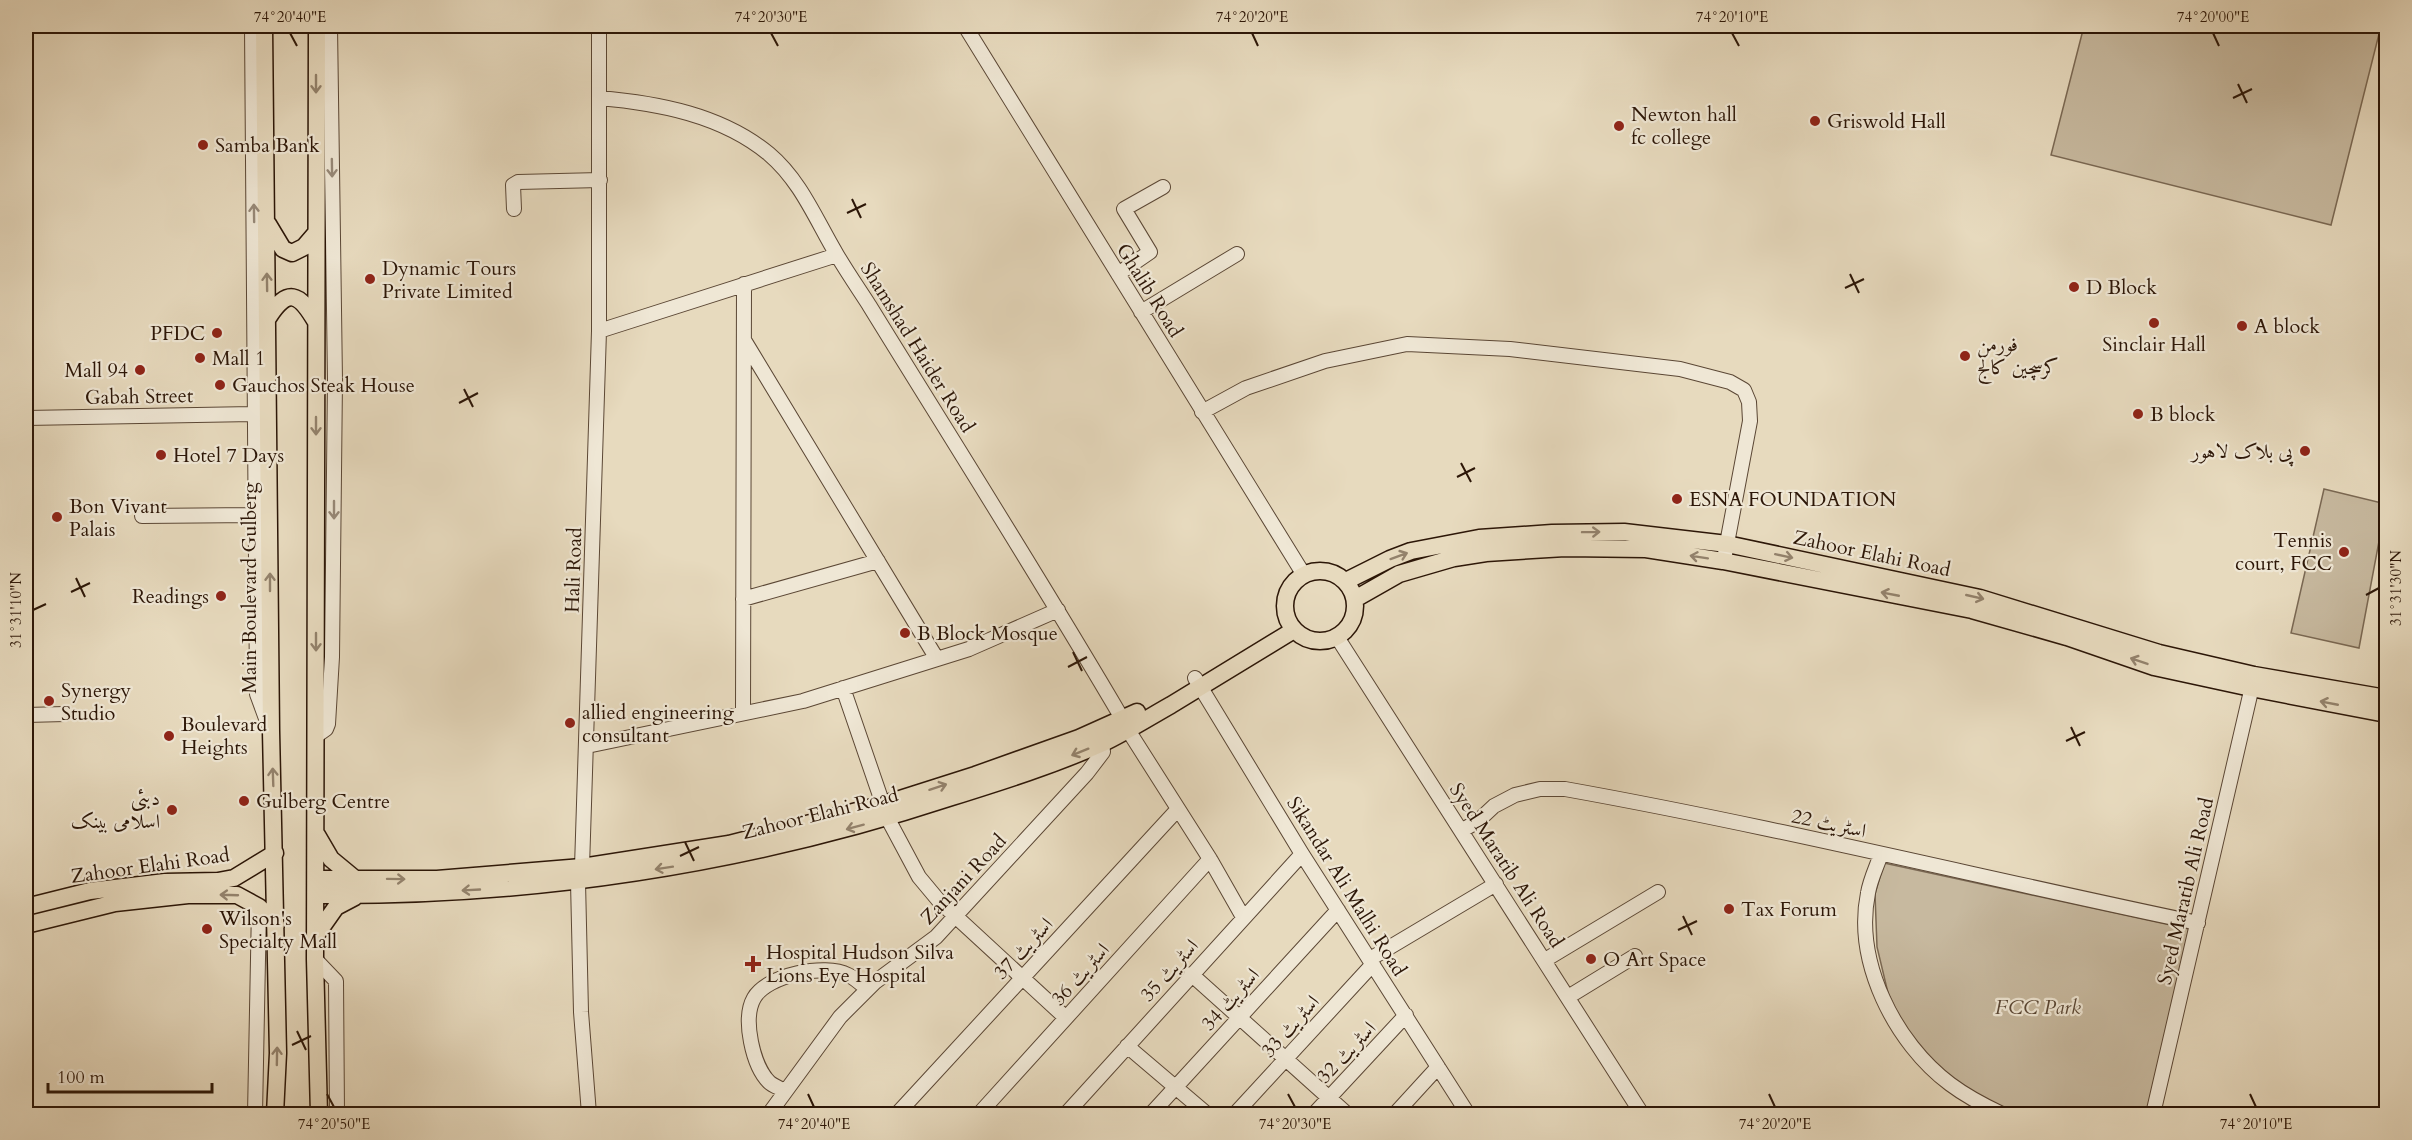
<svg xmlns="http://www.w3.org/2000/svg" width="2412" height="1140" font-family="Cardo,Amiri,serif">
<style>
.green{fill:#c7b99f;stroke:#7a6853;stroke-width:1.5}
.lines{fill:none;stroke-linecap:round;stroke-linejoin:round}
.minor-casing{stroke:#5b4735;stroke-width:16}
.major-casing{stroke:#2c1607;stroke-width:19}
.minor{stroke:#efe7d5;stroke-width:14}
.major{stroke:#e7dabe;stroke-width:16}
.oneway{stroke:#93826c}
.oneway2{stroke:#978978}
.ticks{fill:none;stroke:#2c1607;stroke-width:2}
.poi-dot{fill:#8f2418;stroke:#efe7d5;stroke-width:2}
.labels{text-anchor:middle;stroke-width:4.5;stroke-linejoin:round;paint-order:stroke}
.poi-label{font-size:20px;fill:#2c1607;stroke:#efe7d5;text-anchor:start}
.street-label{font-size:20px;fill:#2c1607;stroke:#efe7d5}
.park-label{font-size:20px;font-style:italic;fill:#5a4735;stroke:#efe7d5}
.neatline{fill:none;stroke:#2c1607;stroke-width:2}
.ticks-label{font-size:15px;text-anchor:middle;fill:#2c1607}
</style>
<rect width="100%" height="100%" fill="#e7dabe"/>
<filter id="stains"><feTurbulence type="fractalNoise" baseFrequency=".00333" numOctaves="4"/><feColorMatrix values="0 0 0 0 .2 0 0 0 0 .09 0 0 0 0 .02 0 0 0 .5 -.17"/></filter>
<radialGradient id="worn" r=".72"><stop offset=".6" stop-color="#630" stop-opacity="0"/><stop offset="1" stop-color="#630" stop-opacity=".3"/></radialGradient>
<!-- green -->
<path class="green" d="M2084 26H2381L2331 225 2051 155Z
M2324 489 2386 504 2359 648 2291 633Z
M1884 863 2189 929 2147 1114H2017L1995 1107 1951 1080 1922 1053 1904 1027 1888 993 1877 947 1875 894Z"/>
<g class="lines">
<!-- minor casing -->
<g class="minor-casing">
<path id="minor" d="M252 26 257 694 268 724
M965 26 1304 575
M599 98C658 103 722 115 769 154 801 181 816 220 837 255 847 272 858 288 869 305 954 443 1041 580 1123 720
M514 209 513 185 518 182 600 180
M1118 274 1150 252 1124 209 1163 187
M1141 312 1237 254
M599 331 837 255
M744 340 937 659
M1202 412 1246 388 1325 361 1407 344 1510 349 1680 369 1730 382 1744 390 1749 402 1750 421 1725 554
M26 418 253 414
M142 516 254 515
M743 599 878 561
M1337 637 1642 1114
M1195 678 1302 854 1468 1114
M843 688 888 819 919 877 939 901 1066 1018
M743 713 744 284
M26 715 65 714
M1128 730 1210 859 1243 917
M316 736 326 729 328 724 332 657 335 380 330 26
M587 746 803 701 969 649 1058 610
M1461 831 1478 821 1494 806 1515 795 1540 789H1565C1777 827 1987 879 2198 923
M1881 854C1877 866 1870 880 1868 893 1854 962 1895 1043 1950 1084 1966 1096 1985 1106 2002 1114
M315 959 336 981 337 1114
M1370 959 1496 884
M1545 960 1658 892
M1191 974 1347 1114
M1568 997 1635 956
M1127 1046 1207 1114
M785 1091C780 1088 773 1086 769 1082 753 1066 742 1019 754 998 767 975 825 963 848 975 855 978 861 984 867 989
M255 1114 259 907
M589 1114 581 1012 578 882 582 867 599 331V26
M769 1114 840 1017 875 982 936 937 1087 773 1103 752 1102 743
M897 1114 1178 809
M979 1114 1210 859
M1066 1114 1302 854
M1151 1114 1338 910
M1235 1114 1373 964
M1314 1114 1406 1015
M1395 1114 1438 1067
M2153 1114 2254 678"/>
</g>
<!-- major casing -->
<g class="major-casing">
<path id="major" d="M264 26 271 731 278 1053 275 1114
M317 26 315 959 319 1114
M268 224 283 249 292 253 304 247 316 233
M268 318C288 287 299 293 316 322
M1285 606a35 35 0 1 1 70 0a35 35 0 1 1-70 0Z
M1346 581 1390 559 1411 551 1479 538 1552 533 1624 532 1727 544 1980 598 2159 653 2254 675 2386 698
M1355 599 1399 574 1454 558 1486 553 1565 548 1646 549 1723 561 1972 610 2067 637 2154 667 2251 688 2386 714
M317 835 331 859 354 878
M316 879H437L582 867 729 844 884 804 975 775 1079 738 1137 712
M316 895C534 897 745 865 952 797 1003 781 1054 765 1103 743 1126 732 1148 718 1171 705 1212 680 1253 655 1294 630
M26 907 90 891 165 882 218 881 234 878 275 853
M26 925 115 903 188 895H237L259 907 276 925
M317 934 336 907 355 897"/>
</g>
<!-- minor -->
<use href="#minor" class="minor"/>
<!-- major -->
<use href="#major" class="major"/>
</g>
<!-- one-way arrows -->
<defs><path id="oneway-shaft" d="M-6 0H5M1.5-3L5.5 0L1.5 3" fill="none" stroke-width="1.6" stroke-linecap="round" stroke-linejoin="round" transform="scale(1.5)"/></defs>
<g class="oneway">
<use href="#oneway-shaft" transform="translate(316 84) rotate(90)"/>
<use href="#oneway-shaft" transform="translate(267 282) rotate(-91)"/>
<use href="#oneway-shaft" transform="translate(316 426) rotate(90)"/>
<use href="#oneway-shaft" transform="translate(1591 532) rotate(-1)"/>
<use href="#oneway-shaft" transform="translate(1399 556) rotate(-20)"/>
<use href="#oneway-shaft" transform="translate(1784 556) rotate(12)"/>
<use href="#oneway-shaft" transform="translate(1699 557) rotate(-171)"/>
<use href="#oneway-shaft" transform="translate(270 582) rotate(-90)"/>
<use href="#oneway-shaft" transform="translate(1890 594) rotate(-169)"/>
<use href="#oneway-shaft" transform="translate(1975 597) rotate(13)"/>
<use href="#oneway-shaft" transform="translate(316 642) rotate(90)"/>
<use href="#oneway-shaft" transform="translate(2139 661) rotate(-161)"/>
<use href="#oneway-shaft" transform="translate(2329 703) rotate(-169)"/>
<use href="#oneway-shaft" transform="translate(1080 752) rotate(158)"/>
<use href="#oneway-shaft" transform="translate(273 777) rotate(-92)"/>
<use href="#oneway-shaft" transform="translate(938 787) rotate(-18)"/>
<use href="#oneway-shaft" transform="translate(855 827) rotate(165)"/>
<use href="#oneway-shaft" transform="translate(664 868) rotate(171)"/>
<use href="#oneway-shaft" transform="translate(396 879) rotate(1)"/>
<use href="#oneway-shaft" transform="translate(471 890) rotate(177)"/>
<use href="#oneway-shaft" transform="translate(229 895) rotate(-178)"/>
<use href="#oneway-shaft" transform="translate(277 1056) rotate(-89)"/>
</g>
<g class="oneway2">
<use href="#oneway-shaft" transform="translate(332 168) rotate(89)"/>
<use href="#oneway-shaft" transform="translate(254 213) rotate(-91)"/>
<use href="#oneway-shaft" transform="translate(334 510) rotate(90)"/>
</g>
<!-- ticks -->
<path class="ticks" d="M290 33 297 46M771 33 778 46M1252 33 1258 46M1732 33 1739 46M2213 33 2219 46M2238 84 2247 103M2233 98 2252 89M852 199 861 218M847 213 866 204M1850 274 1859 293M1845 288 1864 279M464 389 473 407M459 403 478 393M1461 463 1471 482M1457 477 1475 468M76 578 85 597M71 592 90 583M2366 595 2379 588M33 610 46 604M1073 652 1082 671M1068 667 1087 657M2071 727 2080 746M2066 741 2085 732M685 842 694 861M680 856 699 847M1683 916 1692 935M1678 930 1697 921M297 1031 306 1050M292 1045 311 1036M327 1094 334 1107M808 1094 814 1107M1288 1094 1295 1107M1769 1094 1775 1107M2250 1094 2256 1107"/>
<!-- markers -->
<g class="poi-dot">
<circle cx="1815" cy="121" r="6"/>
<circle cx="1619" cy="126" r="6"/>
<circle cx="203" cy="145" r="6"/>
<circle cx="370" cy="279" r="6"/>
<circle cx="2074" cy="287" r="6"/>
<circle cx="2154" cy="323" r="6"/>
<circle cx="2242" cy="326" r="6"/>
<circle cx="217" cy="333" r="6"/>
<circle cx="1965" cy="356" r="6"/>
<circle cx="200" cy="358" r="6"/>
<circle cx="140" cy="370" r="6"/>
<circle cx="220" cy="385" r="6"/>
<circle cx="2138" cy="414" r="6"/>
<circle cx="2305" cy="451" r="6"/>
<circle cx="161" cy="455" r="6"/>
<circle cx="1677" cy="499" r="6"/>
<circle cx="57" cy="517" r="6"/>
<circle cx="2344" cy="552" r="6"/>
<circle cx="221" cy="596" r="6"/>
<circle cx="905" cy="633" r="6"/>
<circle cx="49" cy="701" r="6"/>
<circle cx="570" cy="723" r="6"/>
<circle cx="169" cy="736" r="6"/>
<circle cx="244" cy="801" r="6"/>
<circle cx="172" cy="810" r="6"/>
<circle cx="1729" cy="909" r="6"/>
<circle cx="207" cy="929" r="6"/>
<circle cx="1591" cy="959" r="6"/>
<path d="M750 955h6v6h6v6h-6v6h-6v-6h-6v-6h6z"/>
</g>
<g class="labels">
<!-- poi labels -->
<g class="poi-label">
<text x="1631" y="121">Newton hall<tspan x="1631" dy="23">fc college</tspan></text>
<text x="1827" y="128">Griswold Hall</text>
<text x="215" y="152">Samba Bank</text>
<text x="382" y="275">Dynamic Tours<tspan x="382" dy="23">Private Limited</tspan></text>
<text x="2086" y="294">D Block</text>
<text x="2254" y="333">A block</text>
<text x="205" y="340" text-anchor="end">PFDC</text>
<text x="1977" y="351">فورمن<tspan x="1977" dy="23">کرسچین کالج</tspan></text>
<text x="2154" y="351" text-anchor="middle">Sinclair Hall</text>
<text x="212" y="365">Mall 1</text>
<text x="128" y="377" text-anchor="end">Mall 94</text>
<text x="232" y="392">Gauchos Steak House</text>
<text x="2150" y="421">B block</text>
<text x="2293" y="458" text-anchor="end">پی بلاک لاہور</text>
<text x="173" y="462">Hotel 7 Days</text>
<text x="1689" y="506">ESNA FOUNDATION</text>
<text x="69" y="513">Bon Vivant<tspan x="69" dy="23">Palais</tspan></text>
<text x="2332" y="547" text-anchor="end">Tennis<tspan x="2332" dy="23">court, FCC</tspan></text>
<text x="209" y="603" text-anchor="end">Readings</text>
<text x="917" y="640">B Block Mosque</text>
<text x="61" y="697">Synergy<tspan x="61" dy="23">Studio</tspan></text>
<text x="582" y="719">allied engineering<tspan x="582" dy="23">consultant</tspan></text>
<text x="181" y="731">Boulevard<tspan x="181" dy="23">Heights</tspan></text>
<text x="160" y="805" text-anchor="end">دبئی<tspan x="160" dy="23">اسلامی بینک</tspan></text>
<text x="256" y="808">Gulberg Centre</text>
<text x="1741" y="916">Tax Forum</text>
<text x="219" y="925">Wilson's<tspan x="219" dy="23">Specialty Mall</tspan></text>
<text x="766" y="959">Hospital Hudson Silva<tspan x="766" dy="23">Lions Eye Hospital</tspan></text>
<text x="1603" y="966">O Art Space</text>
</g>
<!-- street labels -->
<g class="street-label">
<text transform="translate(1150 290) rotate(58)" y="7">Ghalib Road</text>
<text transform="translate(918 347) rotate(58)" y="7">Shamshad Haider Road</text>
<text transform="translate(139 396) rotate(-1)" y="7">Gabah Street</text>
<text transform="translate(1872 553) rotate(12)" y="7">Zahoor Elahi Road</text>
<text transform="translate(573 570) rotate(-88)" y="7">Hali Road</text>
<text transform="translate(249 588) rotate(-90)" y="7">Main Boulevard Gulberg</text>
<text transform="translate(820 813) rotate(-14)" y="7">Zahoor Elahi Road</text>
<text transform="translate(1829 823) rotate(12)" y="7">اسٹریٹ 22</text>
<text transform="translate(150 865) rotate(-8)" y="7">Zahoor Elahi Road</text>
<text transform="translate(1507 865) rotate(57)" y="7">Syed Maratib Ali Road</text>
<text transform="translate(963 879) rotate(-47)" y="7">Zanjani Road</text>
<text transform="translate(1347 886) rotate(58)" y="7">Sikandar Ali Malhi Road</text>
<text transform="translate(2185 891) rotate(-77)" y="7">Syed Maratib Ali Road</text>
<text transform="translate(1023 948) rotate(-47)" y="7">اسٹریٹ 37</text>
<text transform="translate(1169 970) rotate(-48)" y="7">اسٹریٹ 35</text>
<text transform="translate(1080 974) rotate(-48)" y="7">اسٹریٹ 36</text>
<text transform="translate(1230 999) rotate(-48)" y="7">اسٹریٹ 34</text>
<text transform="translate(1290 1026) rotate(-48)" y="7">اسٹریٹ 33</text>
<text transform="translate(1346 1052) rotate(-47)" y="7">اسٹریٹ 32</text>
</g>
<!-- park labels -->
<g class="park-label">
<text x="2038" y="1014">FCC Park</text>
</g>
</g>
<!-- margin -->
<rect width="2412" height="1140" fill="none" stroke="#e7dabe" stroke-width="66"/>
<!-- scale -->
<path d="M48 1083v9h164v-9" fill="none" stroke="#2c1607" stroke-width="3"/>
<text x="57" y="1083" font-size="18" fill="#2c1607" stroke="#efe7d5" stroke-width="4.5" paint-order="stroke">100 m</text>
<rect x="33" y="33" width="2346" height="1074" class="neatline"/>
<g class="ticks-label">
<text x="290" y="22">74°20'40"E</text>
<text x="771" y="22">74°20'30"E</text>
<text x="1252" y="22">74°20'20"E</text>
<text x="1732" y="22">74°20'10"E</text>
<text x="2213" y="22">74°20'00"E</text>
<text transform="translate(2396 588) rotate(-90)" y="5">31°31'30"N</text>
<text transform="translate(16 610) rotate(-90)" y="5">31°31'10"N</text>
<text x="334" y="1129">74°20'50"E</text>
<text x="814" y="1129">74°20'40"E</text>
<text x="1295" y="1129">74°20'30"E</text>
<text x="1775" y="1129">74°20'20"E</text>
<text x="2256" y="1129">74°20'10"E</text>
</g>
<rect width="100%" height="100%" filter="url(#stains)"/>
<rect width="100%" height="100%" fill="url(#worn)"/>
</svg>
